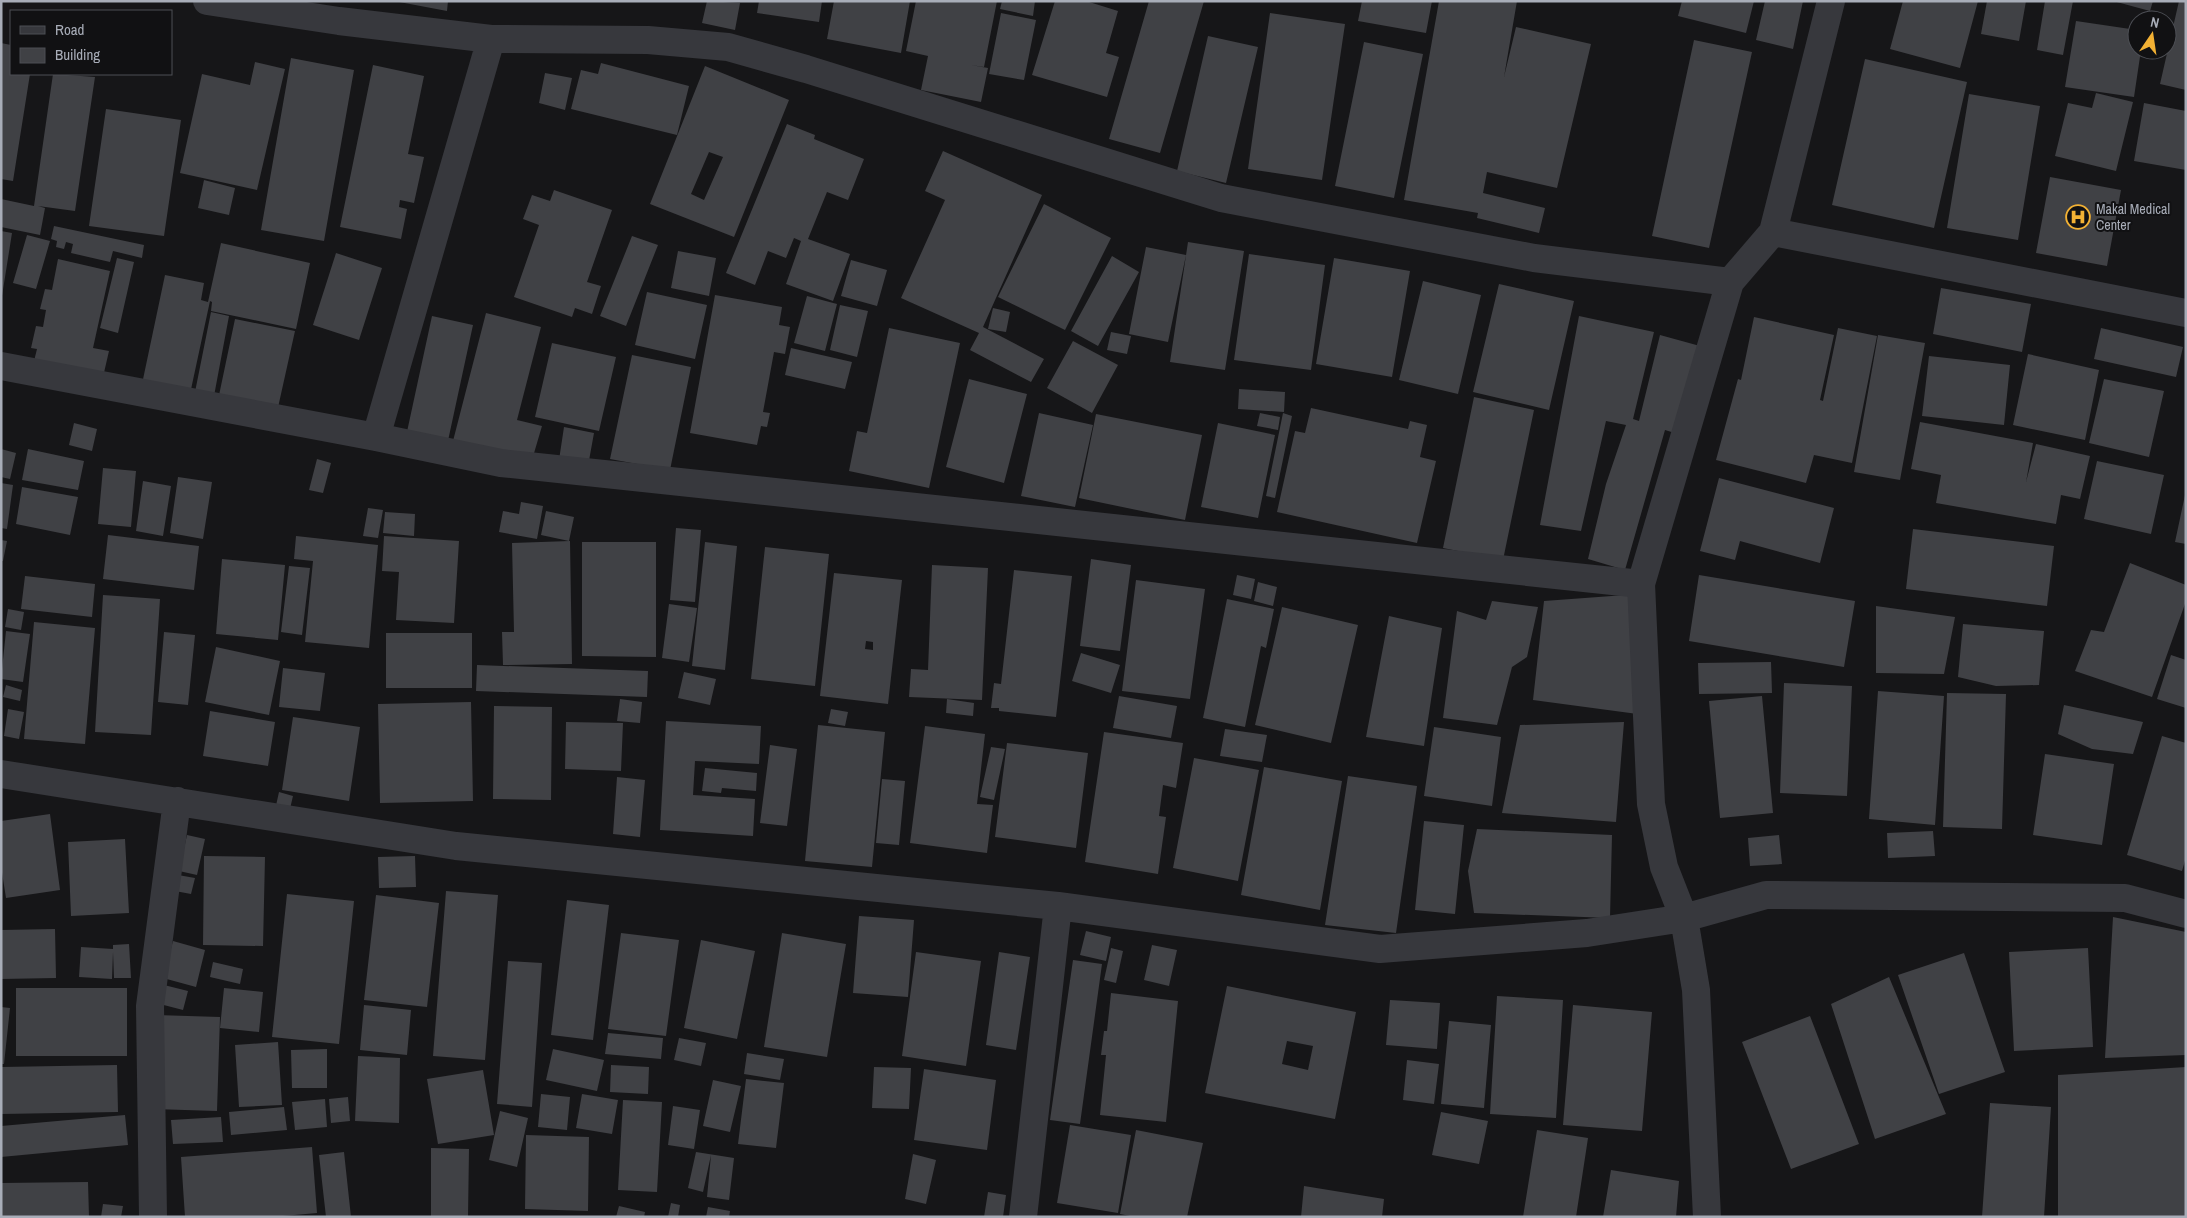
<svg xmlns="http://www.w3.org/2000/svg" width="2187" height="1218" font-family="'Archivo Narrow',sans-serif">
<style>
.building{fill:#404145;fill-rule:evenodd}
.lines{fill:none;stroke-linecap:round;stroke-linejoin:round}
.minor{stroke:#37383d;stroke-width:28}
.labels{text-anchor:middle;stroke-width:4;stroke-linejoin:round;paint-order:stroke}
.poi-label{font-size:14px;fill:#a8adb8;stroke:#111113;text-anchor:start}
</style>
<rect width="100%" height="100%" fill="#161618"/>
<!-- building -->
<path class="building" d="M394 1H448L447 11Z
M707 1 740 3 735 30 702 23Z
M759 1H822L819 22 757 13Z
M834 1H910L901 53 827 39Z
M916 1H997L984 67 971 65 988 68 981 102 921 90 928 56 906 51Z
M1002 1H1035L1033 16 1000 9Z
M1055 1H1086L1118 11 1106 53 1119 57 1107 97 1032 75Z
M1149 1H1204L1160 153 1109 139Z
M1362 1H1432L1426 33 1358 21Z
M1439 1H1517L1504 77 1516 27 1591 44 1557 188 1487 172 1483 193 1545 208 1539 233 1477 218 1478 213 1404 200Z
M1682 1H1754L1746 33 1678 16Z
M1765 1H1803L1793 49 1756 40Z
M1903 1H1978L1960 68 1890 49Z
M1987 1H2026L2019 41 1981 34Z
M2045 1H2073L2063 55 2037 50Z
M2113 1H2153L2150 11Z
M2179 1H2186V90L2160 84Z
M1001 13 1036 20 1024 80 989 74Z
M1270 13 1345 24 1322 180 1248 169Z
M2076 21 2137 30V50H2141L2134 97 2065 87Z
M1208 36 1258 47 1226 183 1177 171Z
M1694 40 1752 52 1709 248 1652 236Z
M1364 42 1423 54 1394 198 1335 186Z
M1 43 11 45V74H30L13 181 1 179Z
M291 58 354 70 324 241 261 230Z
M1865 59 1967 82 1934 228 1832 205Z
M255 62 285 69 257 190 180 173 202 74 250 85Z
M601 63 689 86 677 135 571 109 581 70 598 74Z
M373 65 424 76 408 154 424 157 414 203 400 200 399 207 407 209 401 239 340 227Z
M705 66 789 100 734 237 650 204ZM709 152 723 157 704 200 691 194Z
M545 73 572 78 565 110 539 103Z
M53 74 95 77 75 211 38 206 45 208 40 235 1 227V199L34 206Z
M2096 93 2133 102 2116 171 2055 156 2068 103 2092 108Z
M1969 94 2040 106 2018 240 1947 228Z
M2144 103 2186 111V170L2134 161Z
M106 109 181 120 164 236 89 226Z
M787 124 815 135 814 139 864 159 848 200 827 192 808 239 850 254 833 301 786 284 801 241 794 238 786 258 768 251 755 285 726 273Z
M943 151 1042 195 983 327 1044 359 1031 382 970 350 979 333 901 298 945 200 925 191Z
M2050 177 2121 190 2107 266 2036 253Z
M204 180 235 188 229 215 198 208Z
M554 190 612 210 587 282 601 286 592 314 575 308 572 317 514 297 539 225 523 219 532 195 550 201Z
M1044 204 1111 238 1065 330 998 297Z
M54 226 144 245 142 258 113 251 110 262 71 253 73 244 66 242 64 249 56 247 57 241 51 239Z
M1 231 12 233 2 296H1Z
M27 235 50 241 36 289 13 283Z
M632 236 658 245 626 326 600 316Z
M1188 242 1244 251 1225 370 1170 362Z
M221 243 310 263 296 329 211 311 212 302 210 301 190 394 142 384 165 275 204 283 201 300 208 302Z
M1146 247 1186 255 1168 342 1129 334Z
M678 251 716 258 709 296 671 288Z
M336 253 382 268 359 340 313 325Z
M1249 254 1325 265 1311 370 1234 360Z
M1112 256 1139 272 1098 346 1071 331Z
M117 258 134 262 118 333 100 328Z
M1334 258 1410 271 1392 377 1316 364Z
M58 259 110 271 93 348 109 351 103 377 34 361 37 349 31 348 36 326 43 327 46 310 40 309 45 289 52 290Z
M851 260 887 270 877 306 841 296Z
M1423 281 1481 295 1458 394 1399 380Z
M1499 284 1574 301 1549 410 1473 392Z
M1941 288 2031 304 2022 352 1933 334Z
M647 292 707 305 695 359 635 345Z
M715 295 782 307 779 325 790 327 785 354 774 352 763 412 770 413 767 427 761 426 757 445 690 433Z
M807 296 837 304 825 351 794 343Z
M840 305 868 311 857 357 830 350Z
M993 308 1010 312 1006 332 988 329Z
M211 312 229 316 214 396 195 392Z
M486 313 541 327 517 420 542 426 532 460 453 441Z
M432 316 473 325 446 450 405 441Z
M1579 316 1654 332 1633 419 1639 421 1660 335 1700 346 1678 434 1665 430 1625 570 1588 559 1606 484 1626 425 1606 421 1581 531 1540 525Z
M1754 317 1834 335 1820 400 1823 401 1838 328 1877 336 1852 463 1814 455 1806 483 1716 460 1738 379 1741 380Z
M235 319 295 331 277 412 218 400Z
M889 328 960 343 929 488 849 471 857 431 867 433Z
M2101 328 2183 347 2176 377 2094 359Z
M1111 332 1131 336 1127 354 1107 350Z
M1878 335 1925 343 1900 480 1854 472Z
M1073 341 1118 365 1092 413 1047 388Z
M552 343 616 357 599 431 535 417Z
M791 348 852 362 845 389 785 375Z
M2028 354 2099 370 2085 440 2013 425Z
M632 355 691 367 670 470 610 459Z
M1929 356 2010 365 2004 425 1922 416Z
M969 379 1027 394 1004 483 946 467Z
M2104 379 2164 391 2149 457 2089 443Z
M1239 389 1285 392 1284 412 1238 409Z
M1474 397 1534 410 1503 560 1443 548Z
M1311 408 1408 429 1410 421 1427 425 1420 457 1436 461 1417 543 1277 512 1295 431 1305 433Z
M1039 413 1093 425 1075 507 1021 496Z
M1260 413 1280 417 1278 430 1257 426Z
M1283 413 1292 416 1275 498 1266 496Z
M1096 414 1202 435 1185 520 1079 498Z
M1920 422 2033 443 2026 482 2036 444 2090 456 2080 499 2061 495 2056 524 1936 503 1941 475 1911 469Z
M74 423 97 429 92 451 69 445Z
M1218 423 1275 435 1258 518 1201 507Z
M564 427 594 433 588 466 559 460Z
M1 449 16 453 10 479 1 477Z
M28 449 84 461 78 490 22 480Z
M317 459 331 463 323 493 309 490Z
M2097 461 2164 475 2151 534 2084 519Z
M103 468 136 471 131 527 98 524Z
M178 477 212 482 203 539 170 533Z
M1719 478 1834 508 1820 563 1740 541 1735 560 1700 551Z
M143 481 171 486 163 536 136 531Z
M1 483 13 485 7 529 1 528Z
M22 487 78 497 70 535 16 524Z
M2185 495H2186V544L2175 542Z
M521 502 543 506 537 539 499 532 503 511 519 514Z
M368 508 383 510 378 538 363 536Z
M546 511 574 517 569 541 541 535Z
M385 512 415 514 414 536 383 533Z
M676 528 701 530 695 602 670 600Z
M1913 529 2054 546 2047 606 1906 589Z
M108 535 199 546 194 590 103 579Z
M296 536 378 545 369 648 305 642 313 561 294 559Z
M384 536 459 541 454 623 396 620 399 572 382 571Z
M1 540 7 541 3 561H1Z
M570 541 572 664 503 665 502 632H514L512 543Z
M582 542H656V657L582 656Z
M705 542 737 546 725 670 692 666Z
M765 547 829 554 815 686 751 679Z
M222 559 285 565 278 640 216 634Z
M1091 559 1131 565 1120 651 1080 646Z
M2130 563 2186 585V601L2152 697 2075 671 2091 630 2104 632Z
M932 565 988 568 982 700 909 697 911 669 928 670Z
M289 566 310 568 302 635 281 632Z
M1014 570 1072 576 1056 717 999 711V708H991L994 683 1001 684Z
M834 573 902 580 888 704 820 696ZM866 641 873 642V650L865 649Z
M1237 575 1255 579 1251 599 1233 595Z
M1699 575 1855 601 1844 667 1689 641Z
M25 576 95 584 92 617 21 609Z
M1136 580 1205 589 1190 699 1122 691Z
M1258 582 1277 587 1273 606 1254 601Z
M1639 594 1645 715 1533 700 1544 601Z
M103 595 160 599 151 735 95 732Z
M1227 599 1274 609 1266 648 1261 646 1245 727 1203 718Z
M1492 601 1538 607 1527 657 1512 667 1497 725 1443 718 1457 611 1486 620Z
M669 604 697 608 689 662 662 658Z
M1876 606 1955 617 1944 674 1876 673Z
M1282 607 1358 625 1331 743 1255 725Z
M8 609 24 612 21 630 5 627Z
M1389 616 1442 628 1424 746 1366 737Z
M34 622 95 628 85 744 24 739Z
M1963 624 2044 631 2039 685 1996 686 1958 677Z
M6 631 30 634 23 682 1 679Z
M164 632 195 635 188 705 158 702Z
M386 633H472V688H386Z
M216 647 280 661 269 715 205 702Z
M1081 653 1120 665 1111 693 1072 681Z
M2171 655 2186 660V708L2157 699Z
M1771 662 1772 693 1699 694 1698 663Z
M477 665 648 671 647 697 476 691Z
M283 668 325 673 320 711 279 707Z
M684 672 716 679 710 705 678 698Z
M1784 683 1852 686 1847 796 1780 793Z
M6 685 22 690 20 701 3 697Z
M1878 691 1944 696 1935 825 1869 819Z
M1947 693 2006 694 2002 829 1943 827Z
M1119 696 1177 706 1171 738 1113 728Z
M1762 696 1773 813 1720 818 1709 701Z
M620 699 642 702 640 723 617 721Z
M947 699 974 703 973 716 946 713Z
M471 702 473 801 380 803 378 704Z
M2064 705 2143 722 2133 754 2092 749 2058 734Z
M494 706 552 707 551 800 493 799Z
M8 709 24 712 19 739 4 736Z
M831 709 848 712 845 726 828 723Z
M210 711 275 722 268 766 203 756Z
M293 717 360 727 349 801 282 790Z
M666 721 761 726 759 764 695 761 693 795 755 799 753 836 660 830Z
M566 722 623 723 621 771 565 769Z
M1624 722 1616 822 1502 813 1520 725Z
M818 725 885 732 872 867 805 861Z
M925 726 985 734 977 804 993 805 987 853 910 843Z
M1434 727 1501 737 1492 806 1424 796Z
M1225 729 1267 735 1262 762 1220 756Z
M1104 732 1183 743 1176 788 1163 785 1159 816 1166 817 1158 874 1085 862Z
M2162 736 2186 743V857L2182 871 2127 855Z
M1007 743 1088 753 1076 848 995 837Z
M770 745 797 749 787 826 760 823Z
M991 747 1005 749 994 800 980 797Z
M2045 754 2114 764 2102 845 2033 835Z
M1194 758 1259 770 1238 881 1173 868Z
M1264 767 1342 781 1320 910 1241 895Z
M705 768 757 773 756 791 722 788 721 793 702 791Z
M1348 776 1417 786 1396 933 1325 925Z
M617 777 645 780 640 837 613 834Z
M882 779 905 781 899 845 876 843Z
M279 792 293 796 289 813 275 810Z
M50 814 60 890 6 898 1 866V821Z
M1424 821 1464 825 1455 914 1415 910Z
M1477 829 1612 835 1610 918 1474 913 1468 871Z
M1933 831 1935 856 1888 858 1887 833Z
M187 835 205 839 197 875 179 871Z
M1779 835 1782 864 1750 866 1748 838Z
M125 839 129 913 71 916 68 842Z
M204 856 265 857 263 946 203 945Z
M415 856 416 887 379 888 378 857Z
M178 875 195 878 191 894 175 891Z
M446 891 498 895 485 1060 433 1056Z
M287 894 354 901 339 1044 272 1037Z
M376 895 439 903 427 1007 364 1000Z
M567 900 609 905 593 1040 551 1035Z
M859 916 914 920 908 997 853 993Z
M2113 917 2186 932V1055L2105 1058Z
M55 929 56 978 1 979V930Z
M1086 931 1111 937 1106 961 1080 955Z
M621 933 679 940 666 1036 608 1029Z
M782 933 846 944 827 1057 764 1047Z
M701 940 755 951 737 1039 684 1028Z
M173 941 205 950 196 987 163 978Z
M129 944 131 978H114L113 952 112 979 79 977 81 947 113 949V945Z
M1152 945 1177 950 1169 986 1144 980Z
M1111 948 1123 951 1116 983 1104 980Z
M2088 948 2093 1047 2014 1051 2009 952Z
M916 952 981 961 966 1066 902 1056Z
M999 952 1030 957 1016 1050 986 1045Z
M1964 953 2005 1072 1939 1094 1898 975Z
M1073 960 1102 964 1080 1124 1050 1120Z
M508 961 542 963 532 1107 497 1104Z
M213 962 243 969 240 984 210 977Z
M1889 977 1946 1114 1875 1139 1831 1004Z
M160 984 188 991 183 1010 156 1003Z
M1227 986 1356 1012 1335 1119 1205 1093ZM1287 1041 1313 1046 1308 1070 1282 1064Z
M16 988H127V1056H16Z
M224 988 263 992 259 1032 220 1028Z
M1111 993 1178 1001 1166 1122 1100 1115 1106 1055H1101L1104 1031H1107Z
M1497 996 1563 1000 1556 1118 1490 1114Z
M1390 1000 1440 1003 1437 1049 1386 1045Z
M364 1005 411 1010 407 1055 360 1050Z
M1573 1005 1652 1012 1642 1131 1563 1125Z
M1 1007 10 1008 4 1064H1Z
M156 1015 220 1017 217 1111 153 1109Z
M1810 1016 1859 1144 1791 1169 1742 1042Z
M1449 1021 1491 1025 1484 1108 1441 1104Z
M608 1033 663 1038 661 1059 605 1054Z
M679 1038 706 1043 701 1066 674 1060Z
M278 1042 282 1105 239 1107 235 1045Z
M327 1049V1088H292L291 1050Z
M553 1049 604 1060 597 1091 546 1080Z
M747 1053 784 1059 780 1080 744 1074Z
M358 1056 400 1058 399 1123 355 1121Z
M1407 1060 1439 1064 1434 1104 1403 1100Z
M117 1065 118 1112 1 1114V1067Z
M611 1065 649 1067 648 1094 610 1092Z
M874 1067 911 1068 909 1109 872 1108Z
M2186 1067V1217H2058V1075Z
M924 1069 996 1080 987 1150 914 1140Z
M483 1070 494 1135 438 1144 427 1079Z
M746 1079 784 1083 776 1148 738 1144Z
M713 1080 741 1086 730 1132 703 1126Z
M541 1094 570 1097 567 1130 538 1127Z
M582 1094 618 1100 612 1134 576 1128Z
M348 1097 350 1121 331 1123 329 1099Z
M325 1099 327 1127 295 1130 292 1102Z
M623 1100 662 1102 657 1192 618 1190Z
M1990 1103 2051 1107 2044 1217H1982Z
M673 1106 700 1110 694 1149 668 1145Z
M284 1107 287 1130 231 1135 229 1112Z
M500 1111 528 1118 517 1167 489 1160Z
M1441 1112 1488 1121 1479 1164 1432 1155Z
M125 1115 128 1145 1 1157V1126Z
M221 1117 223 1142 173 1144 171 1120Z
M1070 1125 1131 1135 1118 1213 1057 1203Z
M1136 1130 1203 1143 1187 1217H1135L1120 1214Z
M1537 1130 1588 1138 1576 1217H1523Z
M526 1135 589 1137 588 1211 525 1209Z
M312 1147 317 1213 272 1217H185L181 1157Z
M431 1148 469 1149 468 1217H431Z
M344 1152 351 1217H326L319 1155Z
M696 1152 734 1158 729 1200 707 1197 711 1155 703 1192 688 1188Z
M913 1154 936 1160 926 1204 905 1199Z
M1611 1170 1679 1181 1676 1217H1603Z
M88 1182 89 1217H1V1183Z
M1304 1186 1384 1199 1382 1217H1301Z
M988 1192 1006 1195 1003 1217H984Z
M671 1203 680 1205 678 1217H668Z
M103 1204 123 1206 121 1217H101Z
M619 1206 645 1212 644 1217H616Z
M708 1207 730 1211 729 1217H706Z"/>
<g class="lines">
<!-- minor -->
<path class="minor" d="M207 1 339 21 491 39 648 40 728 47 806 69 1221 198 1534 258 1730 282
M1773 232 2186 313
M1 366 376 437 501 463 1641 584
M376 437 491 39
M1 774 456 846 1058 906 1380 949 1587 933 1684 918 1766 895 2125 898 2186 914
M153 1217 150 1006 177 801
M1023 1217 1058 906
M1707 1217 1696 990 1684 918 1664 867 1651 804 1641 584 1730 282 1773 232 1831 1"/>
</g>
<!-- icons -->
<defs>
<g id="hospital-ring" transform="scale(1.25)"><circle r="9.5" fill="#111113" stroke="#f2b134" stroke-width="1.5"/><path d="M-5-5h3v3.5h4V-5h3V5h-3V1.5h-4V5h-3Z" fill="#f2b134"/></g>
</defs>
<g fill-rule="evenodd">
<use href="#hospital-ring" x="2078" y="217"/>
</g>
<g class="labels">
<!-- poi labels -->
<g class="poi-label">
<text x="2096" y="214">Makal Medical<tspan x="2096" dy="16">Center</tspan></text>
</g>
</g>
<!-- border -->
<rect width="2187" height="1218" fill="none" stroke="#a8adb8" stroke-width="5"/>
<!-- legend -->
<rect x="10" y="10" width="162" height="65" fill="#111113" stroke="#4d4f55"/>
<rect x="20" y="26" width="25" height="8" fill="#37383d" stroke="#4d4f55"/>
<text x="55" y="35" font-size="15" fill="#a8adb8">Road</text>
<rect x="20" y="48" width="25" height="15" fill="#404145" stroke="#4d4f55"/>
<text x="55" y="60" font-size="15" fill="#a8adb8">Building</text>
<!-- north arrow -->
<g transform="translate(2152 35) rotate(13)"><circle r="24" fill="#111113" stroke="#4d4f55"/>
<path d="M0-4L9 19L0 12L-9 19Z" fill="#f2b134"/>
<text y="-8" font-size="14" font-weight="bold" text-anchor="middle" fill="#a8adb8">N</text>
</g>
</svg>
